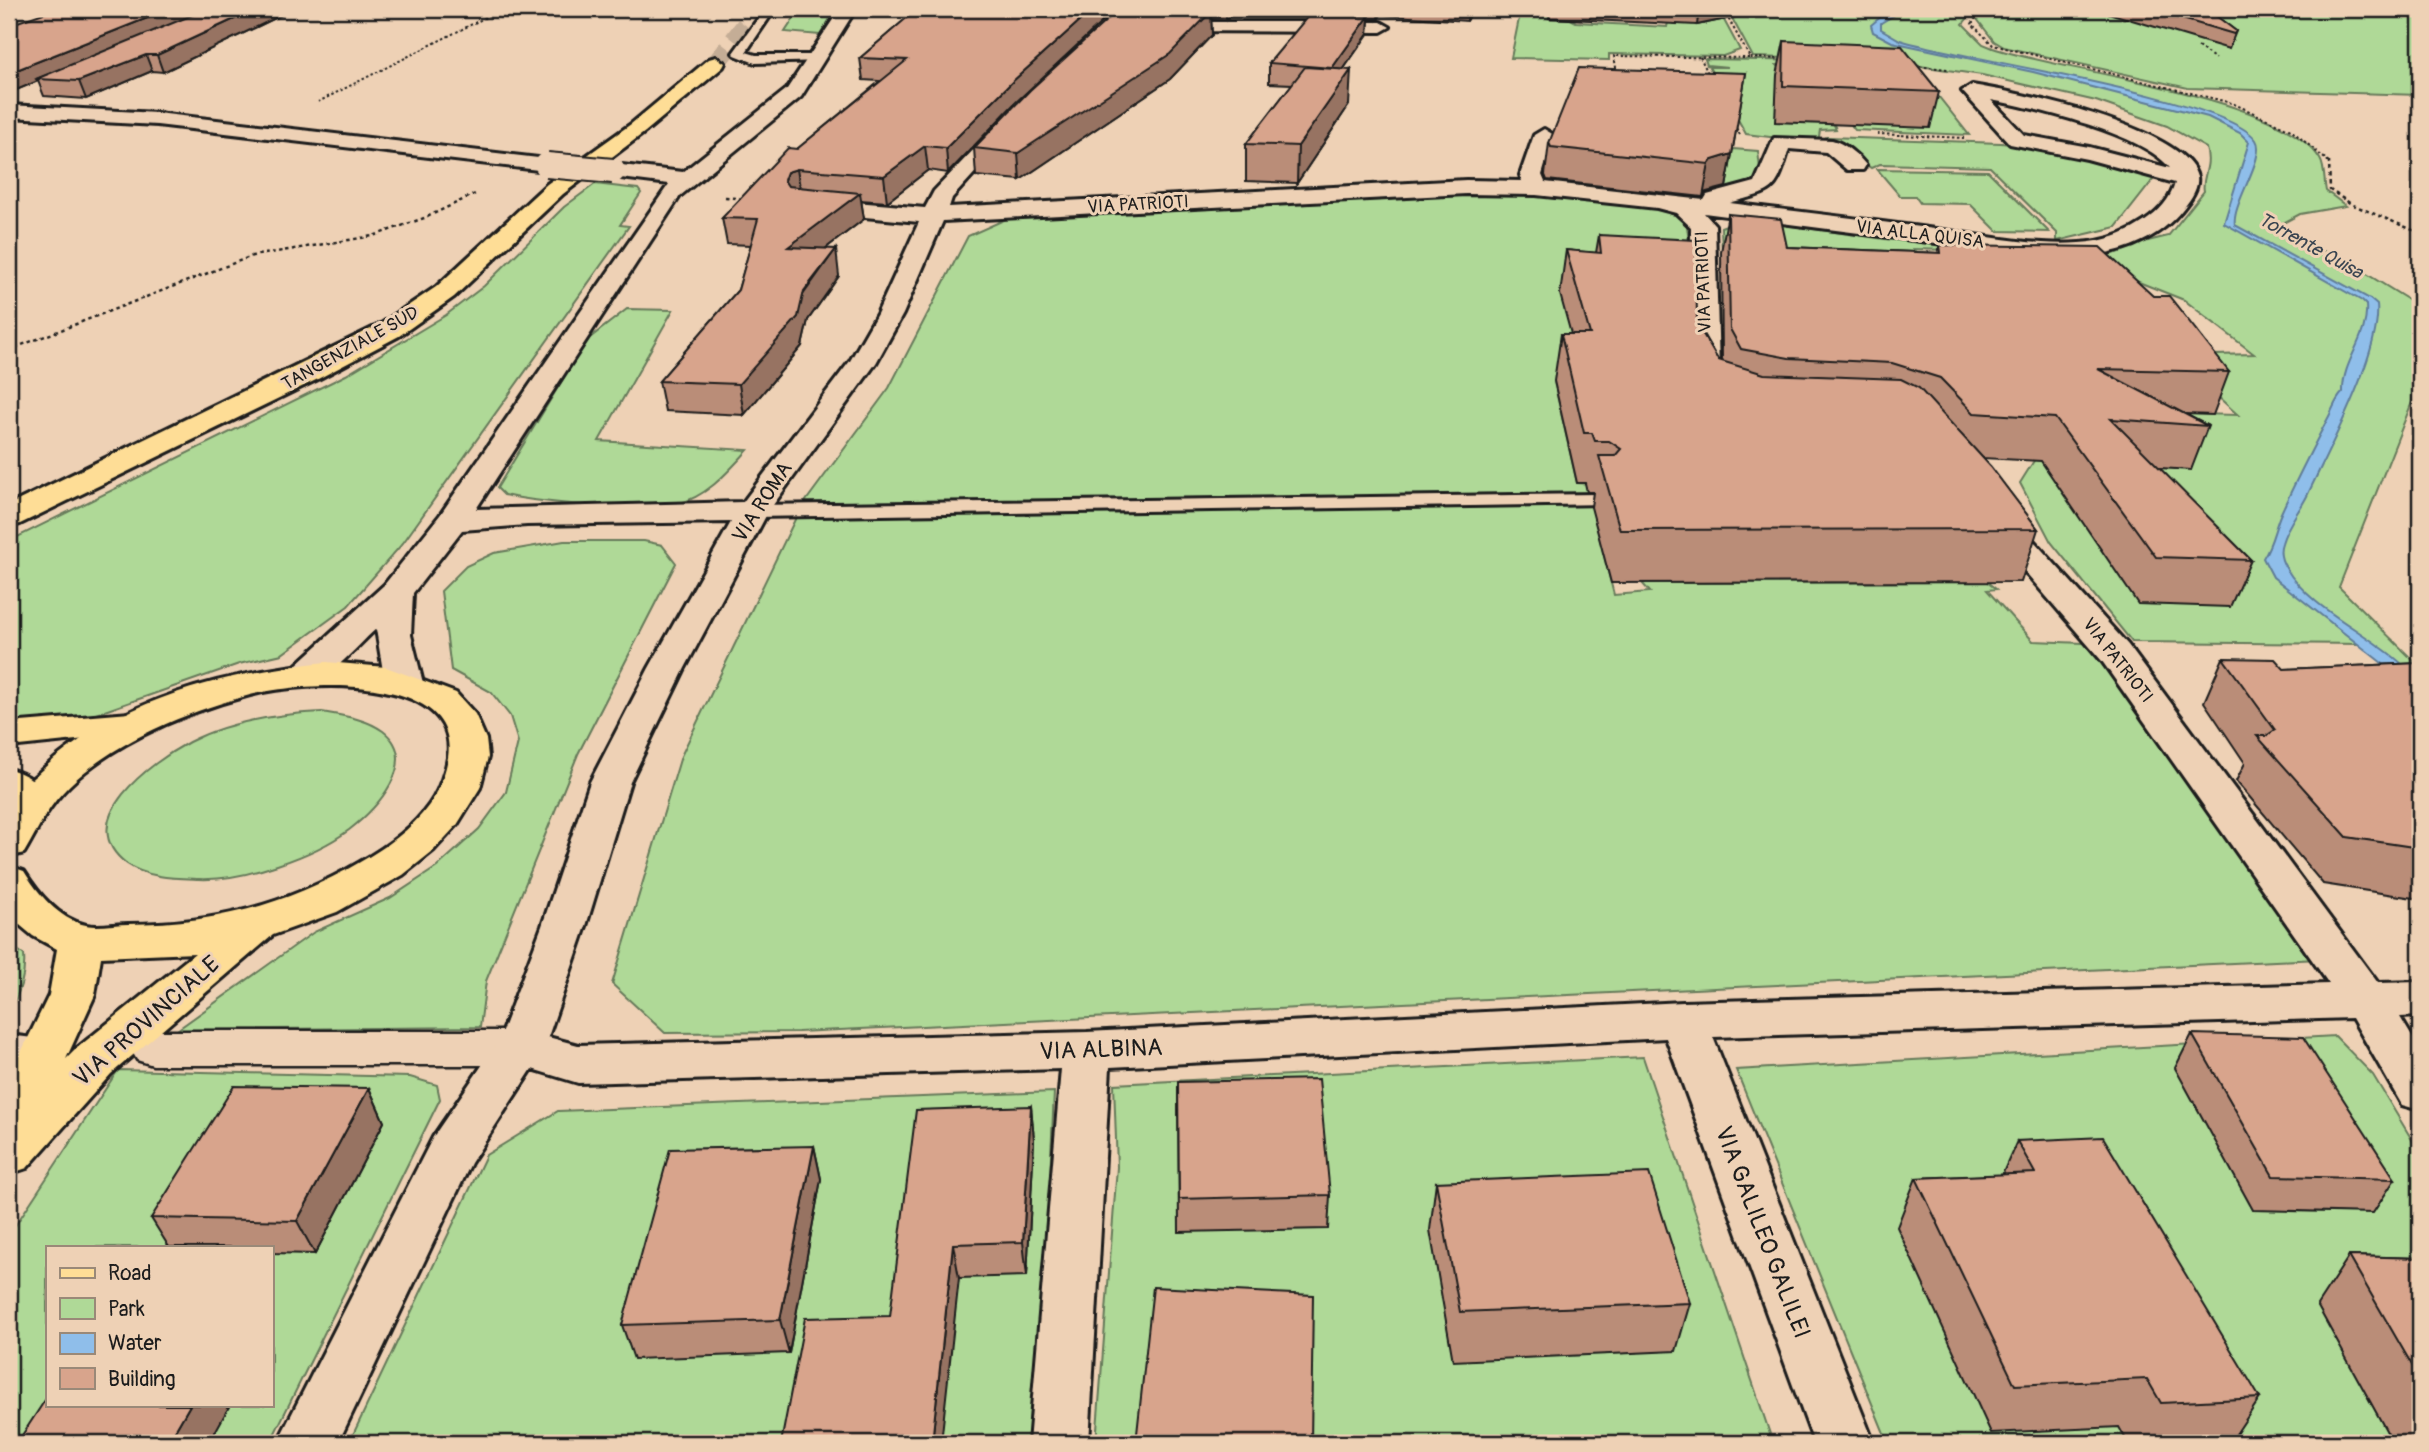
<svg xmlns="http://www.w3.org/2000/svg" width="2429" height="1452" font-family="Pangolin,sans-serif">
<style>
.green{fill:#afd997;stroke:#667a5a;stroke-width:2;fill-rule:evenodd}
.water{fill:#8fbeea;stroke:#617d98;stroke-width:2}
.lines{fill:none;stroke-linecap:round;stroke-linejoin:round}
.trunk-tunnel{stroke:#c4ad96;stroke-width:19;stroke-dasharray:19 10;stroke-linecap:butt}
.service-casing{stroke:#1c1c1c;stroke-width:6}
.pedestrian-casing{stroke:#1c1c1c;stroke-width:5}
.minor-casing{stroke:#1c1c1c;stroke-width:6}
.primary-casing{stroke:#1c1c1c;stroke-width:6}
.trunk-casing{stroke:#1c1c1c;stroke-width:6}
.path-far1{stroke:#1c1c1c;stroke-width:2;stroke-dasharray:2.5 2.5;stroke-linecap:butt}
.path{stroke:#1c1c1c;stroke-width:2.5;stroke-dasharray:3.5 3.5;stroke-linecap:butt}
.service{fill:#eed1b5;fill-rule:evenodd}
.pedestrian{fill:#eed1b5;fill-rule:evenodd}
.minor{fill:#eed1b5;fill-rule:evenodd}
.primary{fill:#fedd96;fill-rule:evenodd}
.trunk{fill:#fedd96;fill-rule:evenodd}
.minor-bridge-casing{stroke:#1c1c1c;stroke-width:28;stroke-linecap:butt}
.minor-bridge{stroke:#eed1b5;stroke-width:24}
.wall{fill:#ba8d78;stroke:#1c1c1c;stroke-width:2}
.shaded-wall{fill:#977362;stroke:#1c1c1c;stroke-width:2}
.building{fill:#d8a48c;stroke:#1c1c1c;stroke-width:2}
.labels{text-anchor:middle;stroke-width:6;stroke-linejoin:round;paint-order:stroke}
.far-street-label{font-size:18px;fill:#1c1c1c;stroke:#eed1b5}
.far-water-label{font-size:19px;font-style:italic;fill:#394450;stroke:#eed1b5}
.street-label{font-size:21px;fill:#1c1c1c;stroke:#eed1b5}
.near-street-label{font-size:24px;fill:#1c1c1c;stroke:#eed1b5}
</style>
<rect width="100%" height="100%" fill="#eed1b5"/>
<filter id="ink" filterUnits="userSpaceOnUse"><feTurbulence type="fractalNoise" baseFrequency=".0143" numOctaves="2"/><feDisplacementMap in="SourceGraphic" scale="14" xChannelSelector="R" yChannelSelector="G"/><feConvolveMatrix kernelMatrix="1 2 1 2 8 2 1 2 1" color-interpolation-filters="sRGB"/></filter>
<g filter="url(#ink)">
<!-- green -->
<path class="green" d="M800 9H836L820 35 785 32Z
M1521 9H1552L1576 22 1667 27 1671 9H1718L1740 50 1723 56 1609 54V60L1511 58Z
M1727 9H1900L1884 20 1908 9H1975L1963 24 1983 44 1993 48C2064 72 2283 96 2320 159 2325 167 2324 182 2326 191L2346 206 2300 214 2283 223 2285 235 2344 260 2420 307V353L2412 402 2339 587 2420 667 2401 666 2366 644 2132 642 2051 542 2020 483 2065 411 2238 415 2173 356 2254 354 2184 300 2078 258 2168 236 2204 191C2201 176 2212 168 2206 148L2167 126 2096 101 1982 75 1885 61 1753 57Z
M1985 9H2420V95L2188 88 2004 47 1994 41 1977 19Z
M1705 59 1870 62 1873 67 1777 65 1827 110 1836 129 1820 130 1818 143 1746 134 1709 67H1728L1707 65Z
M1811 73 1927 82 1969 135 1855 130Z
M1828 137 2001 143 2037 147 2156 176 2116 227 2057 241V233L1990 167 1880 164 1871 168Z
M1733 149 1758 151 1761 178 1721 193Z
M1877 169 1988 171 2049 232 1997 231 1970 204 1920 203 1915 196H1900Z
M595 184 638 189 641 193 620 225 629 226 403 543 348 606 282 654 239 664 96 714 58 721 9 722V541L346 375 446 315 484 286 564 207Z
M1528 192 1643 201 1686 218 1694 284 1574 347 1554 382 1577 483 1594 484 1597 528 1614 595 1650 592 1642 583 1987 582 1996 589 1987 590 2033 641 2084 643 2155 727 2318 959 798 1032 665 1033 612 984 681 756 800 509 889 388 968 236 1015 215 1310 200Z
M1742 219 1892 240 1898 238 1948 243 1952 250 1913 249 1920 257 1722 250 1721 227Z
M627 309 673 310 599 441 748 450C729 471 706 498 676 504 640 512 542 503 504 495L497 488 586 341Z
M564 541H644L662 545 676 563 578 754 486 981 480 1027 177 1030 314 932 390 898 437 867 479 829 506 792 518 742 510 716 491 692 451 670 441 591 466 566 494 553Z
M322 712C343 716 365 718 383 731 422 761 375 810 349 830 314 856 243 881 199 879 176 878 147 878 127 864 70 821 152 762 189 742 230 721 277 714 322 712Z
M9 943 24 955C26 978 18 994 9 1015Z
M2335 1036 2373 1075 2420 1153V1443H1888L1736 1070Z
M1643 1057 1773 1443H1096L1117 1167 1114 1084Z
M118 1070 410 1077 437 1085 440 1099 270 1443H9V1235ZM47 1247H271V1405H47Z
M1054 1092 1045 1287 1030 1443H349L486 1155 558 1111Z"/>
<!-- water -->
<path class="water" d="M1890 9H1904L1881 23V29L1900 40C1963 60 2227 97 2256 140 2267 156 2231 205 2235 225L2370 299 2377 305C2382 350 2328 451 2307 496 2299 512 2287 525 2282 543 2279 551 2281 560 2286 568 2306 602 2348 623 2379 646 2394 656 2407 668 2420 680V693L2273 577 2263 558C2273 543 2274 529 2281 513 2295 482 2311 451 2327 420 2333 410 2334 401 2343 392 2342 360 2369 338 2366 305L2362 301 2224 223 2249 142 2240 133 2208 117 2033 72 1892 42 1873 32 1871 25Z"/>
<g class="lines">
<!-- trunk-tunnel -->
<path class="trunk-tunnel" d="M716 63 758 9"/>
<!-- service casing -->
<g class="service-casing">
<path id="service" d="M765 9H775L746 52 756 55H818L824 59 822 61 755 63 735 55 733 53Z
M1600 494 1610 500 1607 504 753 517 743 511 753 505Z
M9 1035 57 1041 61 1049 57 1057 46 1061 9 1059Z"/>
</g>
<!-- pedestrian casing -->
<g class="pedestrian-casing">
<path id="pedestrian" d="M153 1031H520L536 1036 543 1048 536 1060 520 1065H153L137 1060 130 1048 137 1036Z"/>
</g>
<!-- minor casing -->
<g class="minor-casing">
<path id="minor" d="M840 9H856L801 97 680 196 476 509 743 502 850 361 877 314 919 222 810 212 799 205 802 200 810 198 925 208 934 191 1003 119 1010 117 1020 123 952 198 949 207 1466 180 1522 181 1520 175 1534 135 1544 129 1554 135 1542 175 1545 182 1704 200 1707 195 1755 182 1774 138 1832 140C1844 143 1858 155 1866 165L1863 170H1847L1826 152 1789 149C1775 195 1775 190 1730 203 1801 212 1872 220 1942 230 1993 237 2046 249 2097 241 2127 236 2167 214 2175 183L2087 159 2010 144 1962 91 1972 85C2016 92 2187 128 2197 177 2199 189 2189 201 2182 210 2160 237 2129 250 2095 255 2042 263 1988 250 1936 243 1859 233 1781 223 1704 213L1715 225 1719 371 1728 387 1724 393 1714 395 1704 393 1691 371V227L1676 213 1657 208 1536 195 1466 194 943 221 903 314 876 363 768 512 685 668 630 782 586 926 548 1037 578 1045 1087 1032 1683 1002 2329 984 2102 661 1984 524 1979 517 1984 510 1995 507 2006 510 2128 645 2378 983 2420 982V1016L2400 1017 2420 1050V1110L2402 1105 2352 1018 1713 1037 1874 1443H1814L1666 1038 1110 1067 1089 1443H1029L1061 1069 578 1083 532 1069 471 1163 338 1443H277L433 1137 498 1042 542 926 590 782 649 668 731 522 527 525 462 530 413 593 411 635 423 683 417 691 404 694 391 691 385 683 376 629C352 650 323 691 290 683L285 675 384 585 440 515 669 184 605 176 602 171 605 166 613 164 683 172 787 89ZM1991 100C2034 108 2143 133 2170 168L2089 147 2024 135Z
M1159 22H1381L1390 27 1381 32 1153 31 1150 27 1153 23Z
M9 105 157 113 547 159 558 165 547 171 157 125 9 117Z"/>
</g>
<!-- primary casing -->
<g class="primary-casing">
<path id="primary" d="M326 662 386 667 456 693 475 714 486 739 488 757 480 788 457 825 433 851 403 875 337 912 273 935 111 1074 27 1168 9 1174V1077L49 995 57 949 33 936 9 916V866L24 871C38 893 58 919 86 925 99 928 115 924 128 924 212 924 287 905 360 862 385 848 412 829 429 805 438 793 442 781 446 767 472 671 304 681 250 695 184 712 91 750 51 807 41 821 33 838 24 853L9 857C8 843 5 822 9 809 13 793 31 780 43 769 121 698 225 673 326 662ZM195 953 77 1048 66 1059 95 995 101 957Z"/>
</g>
<!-- trunk casing -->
<g class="trunk-casing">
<path id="trunk" d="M716 57 725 63 723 67 645 132 563 194 454 297 399 336 316 380 20 524 9 527V505L381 324 436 287 547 184 631 124 709 59Z
M130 713 144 717 149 725 144 733 9 747V723Z
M9 769C27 774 42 784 52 800L46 809C31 813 22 812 9 802Z"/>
</g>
<!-- path-far1 -->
<path class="path-far1" d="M1981 9 1972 24 1993 45 2232 103 2291 130 2330 163
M2198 47 2216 59
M1700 57 1709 75
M1750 58 1784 59
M1915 66 1948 69
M1617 73 1614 56 1750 58 1723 9
M318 102 502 9
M1734 124 1740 135
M1877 134 1964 138"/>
<!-- path -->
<path class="path" d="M2329 161 2330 190 2351 204 2420 233
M725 197 744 199
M9 350 252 256 373 236 427 217 477 193"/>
<!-- service -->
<use href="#service" class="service"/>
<!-- pedestrian -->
<use href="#pedestrian" class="pedestrian"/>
<!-- minor -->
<use href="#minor" class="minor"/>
<!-- primary -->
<use href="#primary" class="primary"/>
<!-- trunk -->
<use href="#trunk" class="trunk"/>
<!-- minor-bridge casing -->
<g class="minor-bridge-casing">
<path id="minor-bridge" d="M547 165 613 171"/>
</g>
<!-- minor-bridge -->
<use href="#minor-bridge" class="minor-bridge"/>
</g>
<!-- wall -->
<path class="wall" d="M294 9 163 72 152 71 86 99 44 96 38 81 9 93V25Z
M917 9 1014 104 948 173 928 170 887 202 861 200 864 219 826 248 839 276 808 320 802 346 744 415 665 411 659 381 738 290 751 245 727 244 722 218 797 149 880 81 863 80 860 58Z
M1119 9H1236L1226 20 1211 19 1212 35 1170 79 1020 180 976 176 974 148Z
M1320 9H1473L1467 21 1381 15 1378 19H1369L1368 34 1343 70 1349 105 1297 183 1246 181V144L1292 84 1269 83V63L1320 16Z
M1550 9H1775L1697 25 1549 18Z
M2095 9H2207L2236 31 2229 49Z
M1784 41 1939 92 1930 128 1775 122 1777 75Z
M1746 73 1726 187 1706 192 1703 197 1547 180 1545 175 1549 143Z
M1728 214 1787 247 1938 253 1940 245 2229 372 2213 415 2185 414 2208 426 2191 470 2159 468 2251 560 2230 607 2138 604 2041 461 1983 458 2038 529 2021 582 1611 583 1591 507 1593 492H1587L1585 483H1577L1554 381 1561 334H1571L1560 294 1566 250 1596 253 1599 235 1697 324 1718 360 1722 361 1721 252Z
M2223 658 2284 669 2420 663V899L2323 884 2236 781 2245 763 2204 702Z
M2192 1034 2395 1179 2373 1213 2253 1210 2175 1068Z
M1178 1082 1330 1195 1328 1229 1179 1232Z
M369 1088 384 1122 315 1254 271 1253V1247H169L151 1218Z
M1031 1106 1034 1140 1027 1276 959 1278 890 1316Z
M2017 1141 2260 1398 2230 1443H2128L2119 1427 1991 1433 1897 1227 1916 1178 2002 1175Z
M814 1146 821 1179 789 1353 634 1359 622 1325Z
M1436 1182 1690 1303 1676 1351 1453 1361 1430 1230Z
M2349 1256 2420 1258V1443H2393L2317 1305Z"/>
<!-- shaded-wall -->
<path class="shaded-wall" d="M170 9H214L36 79 38 81 9 93V73Z
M256 9H294L163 72 157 55Z
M1093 9H1116L1014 104 948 173 946 148 1013 81Z
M1226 9H1236L1226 20Z
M1379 9H1382L1381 15 1378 19Z
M1468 9H1473L1467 21Z
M1699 9H1775L1697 25Z
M1211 12 1212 35 1170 79 1020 180 1018 153Z
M1369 16 1368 34 1331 87 1332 68Z
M146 55 152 71 86 99 79 81Z
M1351 70 1349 105 1297 183 1298 146Z
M925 146 928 170 887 202 884 176Z
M1732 154 1726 187 1706 192 1703 197 1709 164 1712 160Z
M797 169 801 194 791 198 784 180 787 172Z
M860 193 864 219 792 274 788 247Z
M836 249 839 276 808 320 802 346 744 415 739 384Z
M369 1088 384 1122 315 1254 297 1221Z
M1031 1106 1034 1140 1027 1276 1023 1242Z
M814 1146 821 1179 789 1353 780 1320Z
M953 1244 959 1278 941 1443H932Z
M190 1405H230L209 1443H168Z"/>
<!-- building -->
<path class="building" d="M55 9H170L9 73V25Z
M207 9H256L157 55H146L79 81 36 79Z
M917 9H1093L1013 81 946 148 925 146 884 176 797 169 787 172 784 180 788 186 860 193 788 247 836 249 804 291 798 317 739 384 659 381 738 290 758 219 722 218 788 148 797 149 907 60 860 58Z
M1119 9 1211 12 1170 54 1018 153 974 148 1030 90Z
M2148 9H2207L2236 31 2234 34Z
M1308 16H1369L1332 68 1269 63Z
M1784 41 1902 46 1939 92 1783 86Z
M1305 67 1351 70 1298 146 1246 144Z
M1579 68 1746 73 1732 154 1712 160 1709 164 1551 147 1549 143Z
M1728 214 1781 219 1787 247 1941 253 1940 245 2100 247 2153 296H2169L2229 372 2098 369 2208 426 2111 419 2251 560 2156 557 2055 418 1974 413 1940 378 1892 363 1789 358 1741 349 1730 329Z
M1599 235 1696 240 1697 324 1718 360 1764 374 1901 379 1919 388 1991 467 2038 529 1620 530 1599 456H1615L1621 449 1609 441H1595L1592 433H1584L1561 334H1590L1566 250 1601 253Z
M2223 658 2275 659 2284 669 2420 663V848L2347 837 2257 736H2266L2275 730Z
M2192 1034 2303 1037 2395 1179 2273 1176Z
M1319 1079 1330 1195 1179 1199 1178 1082Z
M234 1086 369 1088 297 1221 151 1218Z
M1031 1106 1023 1242 953 1244 932 1443H781L805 1318 890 1316 916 1110Z
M2103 1137 2260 1398 2161 1403 2147 1379 2015 1385 1916 1178 2035 1173 2017 1141Z
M814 1146 780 1320 622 1325 670 1149Z
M1649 1173 1690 1303 1460 1312 1436 1182Z
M2349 1256 2420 1258V1379Z
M1153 1287 1313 1295 1311 1443H1136Z
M47 1397V1405H190L168 1443H17Z
M446 1436 562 1443H443Z"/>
</g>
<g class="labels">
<!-- far-street labels -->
<g class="far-street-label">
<text transform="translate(1138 204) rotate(-3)" y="6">VIA PATRIOTI</text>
<text transform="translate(1920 234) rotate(7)" y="6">VIA ALLA QUISA</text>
<text transform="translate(1703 282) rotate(-92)" y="6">VIA PATRIOTI</text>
<text transform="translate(350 348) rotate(-29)" y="6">TANGENZIALE SUD</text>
<text transform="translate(2118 660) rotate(52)" y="6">VIA PATRIOTI</text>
</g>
<!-- far-water labels -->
<g class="far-water-label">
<text transform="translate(2311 245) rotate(29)" y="7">Torrente Quisa</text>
</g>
<!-- street labels -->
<g class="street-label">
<text transform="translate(762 502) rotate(-57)" y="7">VIA ROMA</text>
</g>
<!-- near-street labels -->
<g class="near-street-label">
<text transform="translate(146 1021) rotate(-41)" y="8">VIA PROVINCIALE</text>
<text transform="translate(1101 1049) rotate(-2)" y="8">VIA ALBINA</text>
<text transform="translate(1763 1232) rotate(69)" y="8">VIA GALILEO GALILEI</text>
</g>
</g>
<!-- margin -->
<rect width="2429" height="1452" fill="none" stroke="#eed1b5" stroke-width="35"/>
<rect x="18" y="18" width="2394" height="1417" fill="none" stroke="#1c1c1c" stroke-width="2.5" filter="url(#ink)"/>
<!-- legend -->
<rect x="46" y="1246" width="228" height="161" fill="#eed1b5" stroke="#9a8978" stroke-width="2"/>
<rect x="60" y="1268" width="35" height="10" fill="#fedd96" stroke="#9a8978" stroke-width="2"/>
<text x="108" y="1280" font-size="21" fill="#1c1c1c">Road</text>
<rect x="60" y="1298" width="35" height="21" fill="#afd997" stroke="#9a8978" stroke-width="2"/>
<text x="108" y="1316" font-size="21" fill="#1c1c1c">Park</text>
<rect x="60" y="1333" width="35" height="21" fill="#8fbeea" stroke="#9a8978" stroke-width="2"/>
<text x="108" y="1350" font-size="21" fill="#1c1c1c">Water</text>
<rect x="60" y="1368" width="35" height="21" fill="#d8a48c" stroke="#9a8978" stroke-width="2"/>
<text x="108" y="1386" font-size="21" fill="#1c1c1c">Building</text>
</svg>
